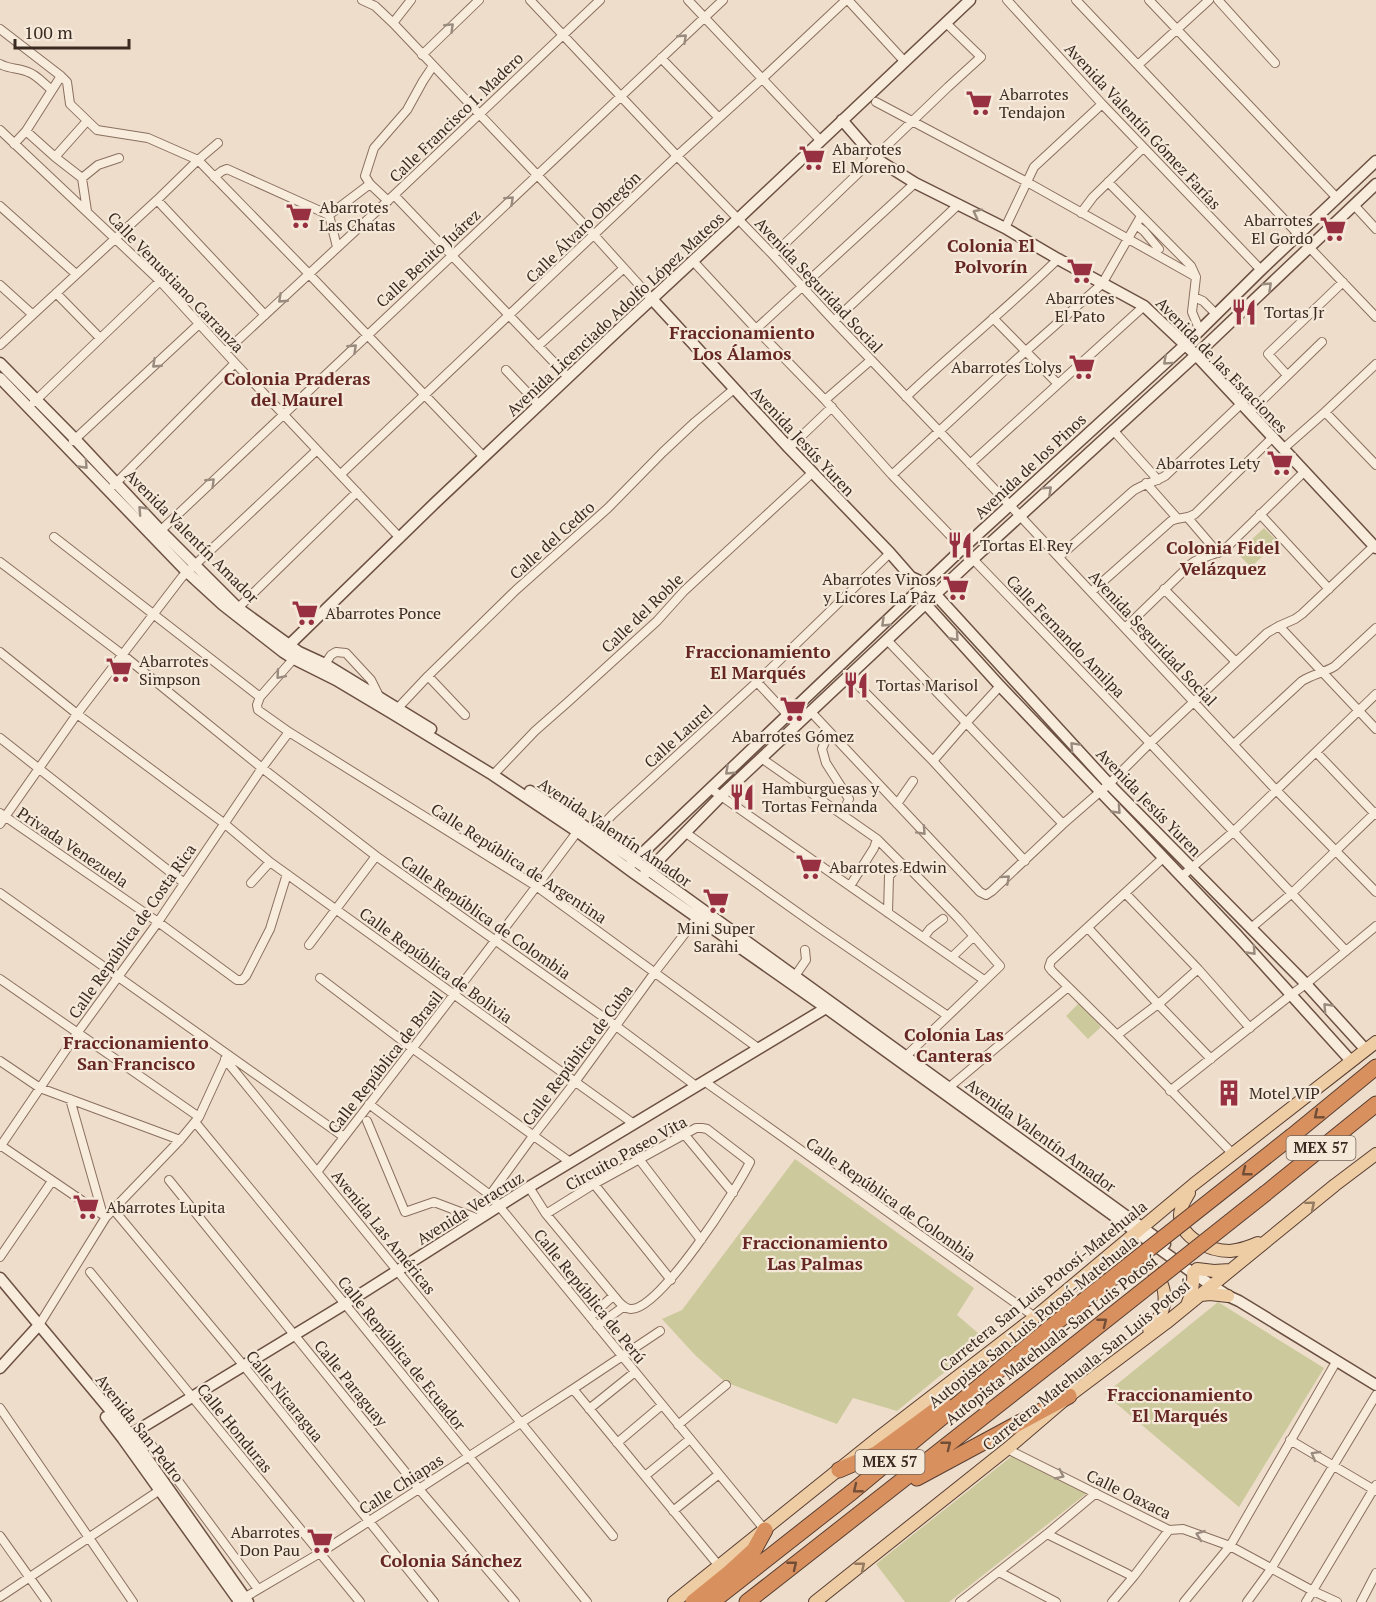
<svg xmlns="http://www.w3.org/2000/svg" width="1376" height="1602" font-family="'PT Serif',serif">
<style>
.green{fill:#ccca9d}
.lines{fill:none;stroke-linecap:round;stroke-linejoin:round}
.street-casing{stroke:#8a6f5e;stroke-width:10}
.secondary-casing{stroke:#6c5041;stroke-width:13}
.primary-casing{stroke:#583e32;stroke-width:14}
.highway-casing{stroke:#583e32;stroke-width:17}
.street{stroke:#f8ecdd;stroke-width:8}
.secondary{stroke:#f8ecdd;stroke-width:10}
.primary{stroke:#eecca4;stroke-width:12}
.highway{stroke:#d9905f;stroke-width:15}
.highway-bridge-casing{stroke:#583e32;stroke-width:17;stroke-linecap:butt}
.highway-bridge{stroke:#d9905f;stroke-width:15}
.oneway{stroke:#9a8b7f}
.oneway2{stroke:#724e37}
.oneway3{stroke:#947b62}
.labels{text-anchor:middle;stroke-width:4.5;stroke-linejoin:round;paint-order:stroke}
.shield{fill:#f5e9d9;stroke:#736358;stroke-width:1.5}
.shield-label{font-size:15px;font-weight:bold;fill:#3b2a21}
.poi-label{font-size:16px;fill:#3b2a21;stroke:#f5e9d9;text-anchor:start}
.street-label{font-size:16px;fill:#3b2a21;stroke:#f5e9d9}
.neighbourhood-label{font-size:18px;font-weight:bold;fill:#662622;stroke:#f5e9d9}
</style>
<rect width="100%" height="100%" fill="#eeddca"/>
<!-- green -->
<path class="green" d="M1264 528 1278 542 1251 567 1237 553Z
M1079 1003 1101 1027 1088 1039 1066 1016Z
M795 1159 974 1288 957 1315 985 1339 897 1411 853 1398 837 1424 725 1382 695 1355 662 1319 682 1310Z
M1218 1302 1324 1368 1239 1507 1105 1394Z
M1012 1456 1087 1493 949 1602H905L876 1564Z"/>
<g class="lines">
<!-- street casing -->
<g class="street-casing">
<path id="street" d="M362 0 375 6 393 23 594 235 651 298
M530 0 677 156 773 255 834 321 1021 517 1276 790 1376 892
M688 0 821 141
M848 0 905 62
M1007 0 1102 104 1261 270
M1076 0 1299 235
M1149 0 1337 198
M1218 0 1275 63
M393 23 411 0
M0 29 61 76 67 82 70 104 97 130 148 138 198 160 309 274 484 457
M422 55 479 0
M661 58 719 118
M0 64C9 69 19 68 28 72 37 75 44 84 52 90
M1138 65 1209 0
M876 102 1027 182 1196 277
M0 130 160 281 235 363 400 538
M26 131 55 157 82 178 87 211
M14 144 26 131 61 76
M55 157 87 121
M214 177 222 171 227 169 329 215
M82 178 98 165 119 158
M1108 182 1191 266 1196 277 1192 312 1200 331
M394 195 568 377
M157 200 265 315
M388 201 370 184 365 176 374 148 407 110 423 81 433 66
M1354 205 1376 229
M0 206 76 274
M1081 213 1093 197 1143 148
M329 215 370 184
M329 215 337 247
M1136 225 1144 231 1159 249
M1005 228 1034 167 1102 104
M1310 248 1376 317
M773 255 948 87 981 57 946 23
M693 261 756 329 825 400 892 475 1150 743 1346 951
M0 285 32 314
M56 293 100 338
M1194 297 1203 301 1216 314
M993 318 1058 384
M834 321 959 204
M756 329 915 183
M0 345 157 200 198 160 218 143
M538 346 624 268
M225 352 394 195 600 0
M506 370 539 405
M1287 375 1268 354 1343 282
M906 397C955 350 1009 307 1058 259
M825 400 871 360
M34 402 160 281
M1250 412 1322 342
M1325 412 1376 465
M1113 430 1158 480
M73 441 199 324
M789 448 832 407
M1283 449 1325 412 1376 364
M970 464 1144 306
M341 474 677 156 763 78 846 0
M892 475 1018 358 1102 284 1141 216
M1146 483 1177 518
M114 485 235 363
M1260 514 1329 589
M1188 518 1218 553
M157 534 723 0
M54 537 260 697
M1059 557 1133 491C1143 484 1155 482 1165 476L1242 403
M0 562 123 655 262 768 376 856 616 1026 696 1086
M1164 589 1235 661
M1091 592 1171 521C1180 516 1185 520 1195 514L1272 438
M236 610 357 492
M1279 626 1376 729
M1125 628 1192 563C1202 556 1214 556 1225 549L1304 472
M887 640 1063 824
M0 652 77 714 225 824 270 862 634 1124
M296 656 260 697 257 705 258 710 289 732 536 886 758 1048
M325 664 331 655 336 652 346 653 371 680 379 696
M428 676 465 715
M849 676 933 761 1025 861
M757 682 797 725
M396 710 428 676 516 590 608 508 663 452 695 422 734 389
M811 712 980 892 986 895 992 891 1063 824 1109 784 1150 743 1267 633 1279 626 1295 619 1302 614 1374 546
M829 732 822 749 826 763 849 799 842 814
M0 738 183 882
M1234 744 1302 681C1313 674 1324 673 1335 666L1376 628
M1316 752 1376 815
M761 758 877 839 901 863 910 869 958 918 1000 966 904 1058
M933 761 966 723 1000 686
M493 775 535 731 568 702 657 621 684 591 812 473
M711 789 984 980
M897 804 913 781
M0 813 158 922 237 980H242L246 976 270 929 287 874
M0 824 77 714 182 577 317 450
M686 833 821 929 948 1016
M593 835 613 814 757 682 890 553
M1163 858 1051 961 1049 967 1052 971 1117 1035 1233 1154
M1181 877 1233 832 1376 694
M251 883 270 862
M850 886 874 848 877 839
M0 893 344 1137
M1125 893 1198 969 1250 1028
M888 913 889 876 901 863
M1088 928 1158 1004 1211 1059
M1251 928 1291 894 1376 812
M924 937 930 929 943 919
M309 945 376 856
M952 957 974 936
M795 976 806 960 805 950
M320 978 412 1048 570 1162
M0 979 199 1117
M1117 1035 1162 1001 1198 969
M225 1059 613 1536
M0 1061 40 1088 180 1140
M704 1081 1035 1317
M946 1090 1068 987
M1170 1091 1292 994 1306 984 1376 926
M70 1099 103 1215
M369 1104 490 1195 765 1530
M367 1121 405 1212 434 1202 479 1219 490 1195 533 1136 575 1082 655 972 700 914
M195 1122 345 1304 587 1602
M684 1134 733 1193
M0 1145 106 1217
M0 1147 78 1032 158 922 262 768 289 732
M639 1159 701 1240
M317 1172C405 1058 494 944 580 828
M169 1180 419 1489 515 1602
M594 1184 671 1280
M529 1187 546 1214 619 1302C622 1305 626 1309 631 1309 660 1310 737 1189 750 1162L707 1129 702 1128H696L594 1184 546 1214
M113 1209 244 1366 434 1602
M0 1257 52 1181
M90 1272 360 1602
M590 1317 613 1296
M39 1325 106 1217 180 1140 199 1117 227 1056
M597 1326 623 1307
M573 1389 719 1566
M0 1408 133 1602
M589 1409 635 1372
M678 1425 726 1385
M139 1428 258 1589
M1290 1440 1376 1491
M617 1443 662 1405
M1007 1449 1169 1530 1183 1529 1230 1546 1313 1591 1337 1602
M645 1476 690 1439
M673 1511 719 1474
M1047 1534 1128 1574
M0 1536 47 1602
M999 1572 1056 1602
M0 1597 163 1488
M237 1602 320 1553 573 1389 660 1331
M960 1602 1047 1534 1096 1493
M1112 1602 1134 1576 1169 1530
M1184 1602 1230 1546 1336 1362
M1247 1602 1271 1569 1376 1395
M1306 1602 1376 1485
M1361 1602 1376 1573"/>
</g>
<!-- secondary casing -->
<g class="secondary-casing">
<path id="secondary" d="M842 120 875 158 915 183 1005 228 1058 259 1144 306 1196 355 1376 548
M651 298 789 448 890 553 911 577 926 584 1109 784 1306 984 1366 1050
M0 363 75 439 160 530 238 608 299 652 325 664 431 729
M0 378 187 572 223 605 283 652 294 659 336 680 393 714 493 775 578 832 635 874 826 1008 1193 1273 1228 1296 1239 1301 1376 1385
M922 600 1000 686 1238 936 1351 1061
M285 649 435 503 613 335 738 219 970 0
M530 791 583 825 648 870 1165 1244
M630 865 963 548 1185 345 1261 270 1376 161
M643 876 721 796 973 559 1196 355 1376 184
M0 1278 130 1434 248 1602
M0 1368 39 1325
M106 1417 123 1439 236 1597
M123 1439 345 1304 529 1187 826 1008 831 1003"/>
</g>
<!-- primary casing -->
<g class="primary-casing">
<path id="primary" d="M1189 1193C1185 1200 1180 1207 1180 1215 1180 1239 1211 1251 1230 1251 1240 1250 1249 1247 1258 1243
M1095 1271C1105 1268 1116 1262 1127 1261 1150 1258 1168 1283 1164 1305 1162 1316 1155 1322 1149 1329
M1201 1295 1210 1294 1228 1296
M1187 1305C1192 1294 1194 1285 1193 1273L1197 1269 1214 1271 1230 1270
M674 1602 878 1438 1035 1317 1194 1184 1376 1042
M815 1602 1007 1449 1069 1396 1166 1323 1335 1185 1376 1154"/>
</g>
<!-- highway casing -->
<g class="highway-casing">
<path id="highway" d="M1292 1136 1376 1067
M1266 1193 1376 1104
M839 1470 876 1454 944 1404
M917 1478 1069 1396
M693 1602 730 1572 754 1550 765 1530
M712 1602 852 1492 1063 1317
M747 1602 1058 1358"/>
</g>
<!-- street -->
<use href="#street" class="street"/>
<!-- secondary -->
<use href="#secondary" class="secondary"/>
<!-- primary -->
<use href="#primary" class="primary"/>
<!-- highway -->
<use href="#highway" class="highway"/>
<!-- highway-bridge casing -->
<g class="highway-bridge-casing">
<path id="highway-bridge" d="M1063 1317 1292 1136
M1058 1358 1266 1193"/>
</g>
<!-- highway-bridge -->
<use href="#highway-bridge" class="highway-bridge"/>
</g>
<!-- one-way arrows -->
<defs><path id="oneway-chevron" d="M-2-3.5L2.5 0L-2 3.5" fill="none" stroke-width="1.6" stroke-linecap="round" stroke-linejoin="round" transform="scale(1.5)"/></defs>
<g class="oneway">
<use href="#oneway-chevron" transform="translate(450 27) rotate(-44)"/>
<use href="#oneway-chevron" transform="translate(683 38) rotate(-43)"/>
<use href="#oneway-chevron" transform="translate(510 200) rotate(-43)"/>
<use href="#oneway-chevron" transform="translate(977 213) rotate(-153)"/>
<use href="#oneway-chevron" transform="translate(1268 286) rotate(-43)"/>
<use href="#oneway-chevron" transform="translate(282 299) rotate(137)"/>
<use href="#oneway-chevron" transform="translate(353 348) rotate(-43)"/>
<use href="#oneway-chevron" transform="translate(1167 361) rotate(138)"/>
<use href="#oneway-chevron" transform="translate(156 364) rotate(137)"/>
<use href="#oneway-chevron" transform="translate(84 465) rotate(47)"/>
<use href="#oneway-chevron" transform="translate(211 482) rotate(-44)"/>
<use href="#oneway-chevron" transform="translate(1048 490) rotate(-43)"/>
<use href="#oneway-chevron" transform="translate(142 510) rotate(-133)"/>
<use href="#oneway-chevron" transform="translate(885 623) rotate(137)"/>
<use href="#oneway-chevron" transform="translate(955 637) rotate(48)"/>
<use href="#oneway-chevron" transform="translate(280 675) rotate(131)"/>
<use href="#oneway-chevron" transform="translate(1074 746) rotate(-133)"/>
<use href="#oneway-chevron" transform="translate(729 771) rotate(137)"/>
<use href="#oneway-chevron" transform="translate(1117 810) rotate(47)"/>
<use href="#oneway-chevron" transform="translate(922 831) rotate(47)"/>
<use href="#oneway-chevron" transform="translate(1006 879) rotate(-42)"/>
<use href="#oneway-chevron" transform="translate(1252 951) rotate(47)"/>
<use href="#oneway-chevron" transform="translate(1327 1007) rotate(-133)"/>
<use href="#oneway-chevron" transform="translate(1315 1455) rotate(-150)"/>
<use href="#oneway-chevron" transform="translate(1060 1475) rotate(26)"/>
<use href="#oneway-chevron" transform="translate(1200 1535) rotate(-160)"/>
</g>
<g class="oneway2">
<use href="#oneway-chevron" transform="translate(1318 1115) rotate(141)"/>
<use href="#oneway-chevron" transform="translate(1246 1172) rotate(142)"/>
<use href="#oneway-chevron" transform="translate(1103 1322) rotate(-38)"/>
<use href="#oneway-chevron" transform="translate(947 1445) rotate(-38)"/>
<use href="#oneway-chevron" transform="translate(857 1489) rotate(141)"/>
<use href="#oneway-chevron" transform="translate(793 1565) rotate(-39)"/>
</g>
<g class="oneway3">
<use href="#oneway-chevron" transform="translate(1311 1205) rotate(-40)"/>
<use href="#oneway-chevron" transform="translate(861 1566) rotate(-39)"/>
</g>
<!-- icons -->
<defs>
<g id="supermarket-bare" transform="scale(2.07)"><path d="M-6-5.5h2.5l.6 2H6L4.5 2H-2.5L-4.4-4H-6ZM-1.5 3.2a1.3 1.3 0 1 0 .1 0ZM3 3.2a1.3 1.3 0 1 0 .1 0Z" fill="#973041" stroke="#f5e9d9" stroke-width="2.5" paint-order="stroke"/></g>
<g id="restaurant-bare" transform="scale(2.07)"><path d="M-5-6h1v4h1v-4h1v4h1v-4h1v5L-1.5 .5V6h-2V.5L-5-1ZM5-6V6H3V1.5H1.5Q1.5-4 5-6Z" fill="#973041" stroke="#f5e9d9" stroke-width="2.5" paint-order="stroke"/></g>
<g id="building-bare" transform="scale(2.07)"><path d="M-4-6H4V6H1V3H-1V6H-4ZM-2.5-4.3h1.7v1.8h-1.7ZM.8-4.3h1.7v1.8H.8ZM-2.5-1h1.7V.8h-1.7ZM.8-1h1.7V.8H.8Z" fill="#973041" stroke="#f5e9d9" stroke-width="2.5" paint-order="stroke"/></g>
</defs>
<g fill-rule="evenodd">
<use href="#supermarket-bare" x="979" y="103"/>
<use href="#supermarket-bare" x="812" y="158"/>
<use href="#supermarket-bare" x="299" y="216"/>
<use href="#supermarket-bare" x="1333" y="229"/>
<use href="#supermarket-bare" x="1080" y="271"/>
<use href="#restaurant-bare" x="1244" y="312"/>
<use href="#supermarket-bare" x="1082" y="367"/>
<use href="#supermarket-bare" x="1280" y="463"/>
<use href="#restaurant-bare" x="960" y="545"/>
<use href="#supermarket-bare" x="956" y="588"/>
<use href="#supermarket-bare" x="305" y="613"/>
<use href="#supermarket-bare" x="119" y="670"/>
<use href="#restaurant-bare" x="856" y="685"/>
<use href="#supermarket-bare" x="793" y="709"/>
<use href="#restaurant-bare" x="742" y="797"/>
<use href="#supermarket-bare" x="809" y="867"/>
<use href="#supermarket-bare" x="716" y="901"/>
<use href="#building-bare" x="1229" y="1093"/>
<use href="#supermarket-bare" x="86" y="1207"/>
<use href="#supermarket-bare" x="320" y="1541"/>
</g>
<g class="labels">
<!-- shield labels -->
<g class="shield">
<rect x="1286.5" y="1136" width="69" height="24" rx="4.5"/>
<rect x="855.5" y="1450" width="69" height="24" rx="4.5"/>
</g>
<g class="shield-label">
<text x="1321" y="1153">MEX 57</text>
<text x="890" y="1467">MEX 57</text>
</g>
<!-- poi labels -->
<g class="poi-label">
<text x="999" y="100">Abarrotes<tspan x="999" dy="18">Tendajon</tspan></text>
<text x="832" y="155">Abarrotes<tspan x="832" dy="18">El Moreno</tspan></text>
<text x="319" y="213">Abarrotes<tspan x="319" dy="18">Las Chatas</tspan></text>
<text x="1313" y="226" text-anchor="end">Abarrotes<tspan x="1313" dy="18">El Gordo</tspan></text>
<text x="1080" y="304" text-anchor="middle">Abarrotes<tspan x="1080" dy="18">El Pato</tspan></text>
<text x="1264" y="318">Tortas Jr</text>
<text x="1062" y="373" text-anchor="end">Abarrotes Lolys</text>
<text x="1260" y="469" text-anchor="end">Abarrotes Lety</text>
<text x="980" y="551">Tortas El Rey</text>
<text x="936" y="585" text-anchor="end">Abarrotes Vinos<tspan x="936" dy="18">y Licores La Paz</tspan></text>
<text x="325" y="619">Abarrotes Ponce</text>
<text x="139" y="667">Abarrotes<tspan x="139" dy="18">Simpson</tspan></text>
<text x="876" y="691">Tortas Marisol</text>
<text x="793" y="742" text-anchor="middle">Abarrotes Gómez</text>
<text x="762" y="794">Hamburguesas y<tspan x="762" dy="18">Tortas Fernanda</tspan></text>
<text x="829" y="873">Abarrotes Edwin</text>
<text x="716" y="934" text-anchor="middle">Mini Super<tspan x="716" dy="18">Sarahi</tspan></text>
<text x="1249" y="1099">Motel VIP</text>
<text x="106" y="1213">Abarrotes Lupita</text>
<text x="300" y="1538" text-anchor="end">Abarrotes<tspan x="300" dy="18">Don Pau</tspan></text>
</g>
<!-- street labels -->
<g class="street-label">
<text transform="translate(456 117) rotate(-44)" y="6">Calle Francisco I. Madero</text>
<text transform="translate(1143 126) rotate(47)" y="6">Avenida Valentín Gómez Farías</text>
<text transform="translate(583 227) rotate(-44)" y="6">Calle Álvaro Obregón</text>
<text transform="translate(428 258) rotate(-43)" y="6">Calle Benito Juárez</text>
<text transform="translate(176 282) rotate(46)" y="6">Calle Venustiano Carranza</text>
<text transform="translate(819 285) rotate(47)" y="6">Avenida Seguridad Social</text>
<text transform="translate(615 314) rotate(-43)" y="6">Avenida Licenciado Adolfo López Mateos</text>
<text transform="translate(1222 365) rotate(46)" y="6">Avenida de las Estaciones</text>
<text transform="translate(803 441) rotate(47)" y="6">Avenida Jesús Yuren</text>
<text transform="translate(1030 466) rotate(-43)" y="6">Avenida de los Pinos</text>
<text transform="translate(192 536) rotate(45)" y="6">Avenida Valentín Amador</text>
<text transform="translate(552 540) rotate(-42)" y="6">Calle del Cedro</text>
<text transform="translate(642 613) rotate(-44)" y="6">Calle del Roble</text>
<text transform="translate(1066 636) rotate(46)" y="6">Calle Fernando Amilpa</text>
<text transform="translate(1153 638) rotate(47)" y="6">Avenida Seguridad Social</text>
<text transform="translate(678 736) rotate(-42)" y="6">Calle Laurel</text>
<text transform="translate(1149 802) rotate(46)" y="6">Avenida Jesús Yuren</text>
<text transform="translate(615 832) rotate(34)" y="6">Avenida Valentín Amador</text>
<text transform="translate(73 847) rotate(34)" y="6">Privada Venezuela</text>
<text transform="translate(519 863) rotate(33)" y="6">Calle República de Argentina</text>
<text transform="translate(486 917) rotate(35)" y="6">Calle República de Colombia</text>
<text transform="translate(132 931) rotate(-55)" y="6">Calle República de Costa Rica</text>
<text transform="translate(436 965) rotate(36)" y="6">Calle República de Bolivia</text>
<text transform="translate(577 1055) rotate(-53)" y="6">Calle República de Cuba</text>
<text transform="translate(385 1062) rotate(-52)" y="6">Calle República de Brasil</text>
<text transform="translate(1041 1135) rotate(36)" y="6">Avenida Valentín Amador</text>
<text transform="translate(626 1153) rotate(-29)" y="6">Circuito Paseo Vita</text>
<text transform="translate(891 1199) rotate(35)" y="6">Calle República de Colombia</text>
<text transform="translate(470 1208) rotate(-32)" y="6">Avenida Veracruz</text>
<text transform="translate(384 1232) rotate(51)" y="6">Avenida Las Américas</text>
<text transform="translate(1043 1286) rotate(-39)" y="6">Carretera San Luis Potosí-Matehuala</text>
<text transform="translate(590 1296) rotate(51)" y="6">Calle República de Perú</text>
<text transform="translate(1033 1321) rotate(-39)" y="6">Autopista San Luis Potosí-Matehuala</text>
<text transform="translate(1051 1340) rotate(-38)" y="6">Autopista Matehuala-San Luis Potosí</text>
<text transform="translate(402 1353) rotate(51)" y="6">Calle República de Ecuador</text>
<text transform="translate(1086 1365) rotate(-39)" y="6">Carretera Matehuala-San Luis Potosí</text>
<text transform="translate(351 1383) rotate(51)" y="6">Calle Paraguay</text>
<text transform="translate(285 1396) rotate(51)" y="6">Calle Nicaragua</text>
<text transform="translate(140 1428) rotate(52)" y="6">Avenida San Pedro</text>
<text transform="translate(235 1428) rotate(51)" y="6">Calle Honduras</text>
<text transform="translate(401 1484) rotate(-33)" y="6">Calle Chiapas</text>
<text transform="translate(1129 1494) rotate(26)" y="6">Calle Oaxaca</text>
</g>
<!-- neighbourhood labels -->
<g class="neighbourhood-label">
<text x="991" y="252">Colonia El<tspan x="991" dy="21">Polvorín</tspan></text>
<text x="742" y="339">Fraccionamiento<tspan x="742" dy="21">Los Álamos</tspan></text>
<text x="297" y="385">Colonia Praderas<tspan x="297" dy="21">del Maurel</tspan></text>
<text x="1223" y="554">Colonia Fidel<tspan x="1223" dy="21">Velázquez</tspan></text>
<text x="758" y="658">Fraccionamiento<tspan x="758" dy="21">El Marqués</tspan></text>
<text x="954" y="1041">Colonia Las<tspan x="954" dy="21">Canteras</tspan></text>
<text x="136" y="1049">Fraccionamiento<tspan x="136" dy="21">San Francisco</tspan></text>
<text x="815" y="1249">Fraccionamiento<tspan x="815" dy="21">Las Palmas</tspan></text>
<text x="1180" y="1401">Fraccionamiento<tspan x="1180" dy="21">El Marqués</tspan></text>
<text x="451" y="1567">Colonia Sánchez</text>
</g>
</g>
<!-- scale -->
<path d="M15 39v9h114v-9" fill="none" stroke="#3b2a21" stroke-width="3"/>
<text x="24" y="39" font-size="18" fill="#3b2a21" stroke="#f5e9d9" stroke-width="4.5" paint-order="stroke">100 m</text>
</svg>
